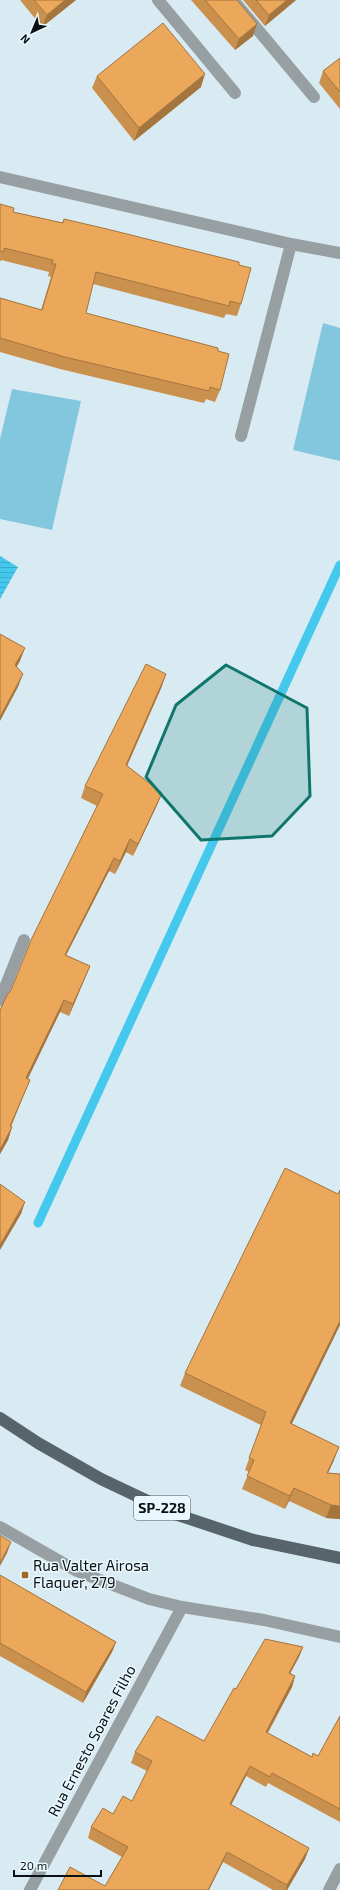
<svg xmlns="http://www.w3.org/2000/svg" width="340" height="1890" font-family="'Exo 2',sans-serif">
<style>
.grass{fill:#82c7de}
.water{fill:url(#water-rules)}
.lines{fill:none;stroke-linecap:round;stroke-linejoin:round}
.stream{stroke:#45c8ee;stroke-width:9}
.lane{stroke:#989fa2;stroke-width:12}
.street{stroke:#989fa2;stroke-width:12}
.primary{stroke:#576469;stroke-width:12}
.wall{fill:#ca904d}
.shaded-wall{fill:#a4753f}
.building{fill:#eba75a;stroke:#a4753f}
.marked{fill:#0f766e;fill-opacity:0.2;stroke:#0f766e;stroke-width:3;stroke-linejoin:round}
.poi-dot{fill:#a06925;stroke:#e9f8fd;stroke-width:1.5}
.labels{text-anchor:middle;stroke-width:3;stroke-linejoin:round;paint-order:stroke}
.shield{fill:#e9f8fd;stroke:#4d5659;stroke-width:1}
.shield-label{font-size:14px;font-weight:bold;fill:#0a1013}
.poi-label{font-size:15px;fill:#0a1013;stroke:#e9f8fd;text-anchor:start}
.street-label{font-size:15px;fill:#0a1013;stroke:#e9f8fd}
</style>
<defs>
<pattern id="water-rules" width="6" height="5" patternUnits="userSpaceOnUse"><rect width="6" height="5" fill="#45c8ee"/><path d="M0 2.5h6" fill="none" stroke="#3babcb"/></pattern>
</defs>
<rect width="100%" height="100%" fill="#d9ebf2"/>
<!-- grass -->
<path class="grass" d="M323 323 340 328V461L293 450Z
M12 389 81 401 52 530 0 519V439Z"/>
<!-- water -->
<path class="water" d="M0 556 18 567 0 599Z"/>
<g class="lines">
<!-- stream -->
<path class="stream" d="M38 1223 340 565"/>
<!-- lane -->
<path class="lane" d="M0 1000 24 940"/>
<!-- street -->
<path class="street" d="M158 0 235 93
M233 0 314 97
M0 177 291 244 340 253
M241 436 291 244
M0 1527 77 1571 149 1599 182 1607 264 1620 340 1637
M30 1890 182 1607
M329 1890 340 1869"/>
<!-- primary -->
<path class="primary" d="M0 1418 38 1443 101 1479 175 1514 253 1540 340 1558"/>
</g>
<!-- wall -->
<path class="wall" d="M20 0H76L42 27Z
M191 0H237L253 36 235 50Z
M243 0H296L265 26Z
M340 58V109L319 83 323 71Z
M97 76 201 87 134 141 92 88Z
M0 204 13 212 62 223 64 219 239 265 241 304 237 316 226 314 224 318 93 284 86 313 218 351 220 390 215 402 206 399 204 403 60 369 0 352V298L41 310 51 277 48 276 49 272 1 260 0 262Z
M162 686 127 766 162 793 157 805 133 856 126 852 115 874 109 871 66 955 90 966 85 978 69 1016 60 1012 27 1079 30 1080 11 1127H12L8 1140 0 1154V1010L11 990 97 806 81 798 85 786Z
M340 1190V1325L291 1424 334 1460 328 1473 340 1519 326 1518 289 1501 285 1509 242 1489 249 1472 245 1470 261 1425 180 1386 185 1373 338 1194Z
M0 1575 116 1642 112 1652 83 1703 0 1656Z
M303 1647 299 1657 290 1673 295 1676 292 1687 268 1733 312 1757 318 1756 340 1716V1822L268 1783 266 1787 246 1776 231 1805 309 1848 305 1859 287 1890H273L223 1862 105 1886 122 1857 88 1838 91 1827 132 1801 147 1771 131 1763 135 1752 204 1741 236 1689Z"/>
<!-- shaded-wall -->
<path class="shaded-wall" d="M65 0H76L42 27 47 15Z
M287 0H296L265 26 269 15Z
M257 24 253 36 235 50 239 39Z
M205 74 201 87 134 141 139 128Z
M25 648 20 661 10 679 15 665Z
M23 674 18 687 0 721V717Z
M166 674 162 686 122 777 126 765Z
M162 793 157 805 133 856 138 844Z
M130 839 126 852 115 874 120 861Z
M114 858 109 871 60 967 65 955Z
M90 966 85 978 69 1016 73 1004Z
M64 1000 60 1012 22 1091 26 1078Z
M30 1080 25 1092 5 1139 10 1126Z
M12 1127 8 1140 0 1154V1150Z
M25 1202 21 1214 0 1250V1245Z
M340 1321V1325L286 1436 290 1423Z
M339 1447 334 1460 322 1486 327 1473Z
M294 1488 289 1501 285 1509 290 1496Z
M331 1505 340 1506V1519L326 1518Z
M11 1542 7 1553 0 1566V1563Z
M116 1642 112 1652 83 1703 86 1692Z
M303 1647 299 1657 285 1683 289 1673Z
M295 1676 292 1687 262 1742 266 1732Z
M250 1766 246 1776 226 1815 230 1804Z
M309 1848 305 1859 287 1890H286L287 1885Z
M227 1852 223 1862 209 1890H208Z"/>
<!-- building -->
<path class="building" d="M34 0H65L47 15Z
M205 0H237L257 24 239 39Z
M256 0H287L269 15Z
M163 23 205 74 139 128 97 76Z
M340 58V92L323 71Z
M0 204 14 208 13 212 63 223 64 219 107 229 239 262V265L251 268 241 304 230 301 229 306 96 272 86 313 218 348V351L229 354 220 390 210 387 209 391 65 357 0 338V298L42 310 56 264H52L53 260 4 248V252L0 251Z
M0 634 25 648 15 665 23 674 0 717Z
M146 664 166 674 126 765 162 793 138 844 130 839 120 861 114 858 65 955 90 966 73 1004 64 1000 26 1078 30 1080 10 1126 12 1127 0 1150V1010L7 995 11 990 32 938 103 794 85 786Z
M285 1168 338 1194 340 1190V1321L290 1423 339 1447 327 1473 340 1474V1506L331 1505 294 1488 290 1496 247 1476 254 1460 249 1458 266 1412 185 1373Z
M0 1184 25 1202 0 1245Z
M0 1535 11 1542 0 1563Z
M0 1575 116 1642 86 1692 0 1643Z
M265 1639 303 1647 289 1673 295 1676 266 1732 312 1757 313 1753 318 1756 340 1716V1809L272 1773 270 1777 250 1766 230 1804 309 1848 287 1885 227 1852 208 1890H58L70 1867 105 1886 128 1847 91 1827 103 1808 113 1814 123 1796 132 1801 152 1761 135 1752 157 1716 204 1741 234 1688 236 1689Z"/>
<!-- marked area -->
<path class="marked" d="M226 665 307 708 310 796 272 836 201 840 146 777 176 705Z"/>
<!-- markers -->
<rect class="poi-dot" x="21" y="1571" width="8" height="8" rx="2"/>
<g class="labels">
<!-- shield labels -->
<rect class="shield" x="134" y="1496" width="56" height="24" rx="3"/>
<g class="shield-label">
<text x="162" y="1513">SP-228</text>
</g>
<!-- poi labels -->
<g class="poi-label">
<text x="33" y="1571">Rua Valter Airosa<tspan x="33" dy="17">Flaquer, 279</tspan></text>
</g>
<!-- street labels -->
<g class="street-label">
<text transform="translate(92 1741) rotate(-62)" y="5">Rua Ernesto Soares Filho</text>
</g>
</g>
<!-- north arrow -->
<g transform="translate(32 32) rotate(224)" stroke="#e9f8fd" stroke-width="3" paint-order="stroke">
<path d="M0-3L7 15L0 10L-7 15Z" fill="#0a1013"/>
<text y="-6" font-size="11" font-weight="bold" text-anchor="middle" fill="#0a1013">N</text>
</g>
<!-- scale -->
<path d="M14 1870v6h87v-6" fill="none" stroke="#0a1013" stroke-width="2"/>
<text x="20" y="1870" font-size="12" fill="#0a1013" stroke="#e9f8fd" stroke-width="3" paint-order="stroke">20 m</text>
</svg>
